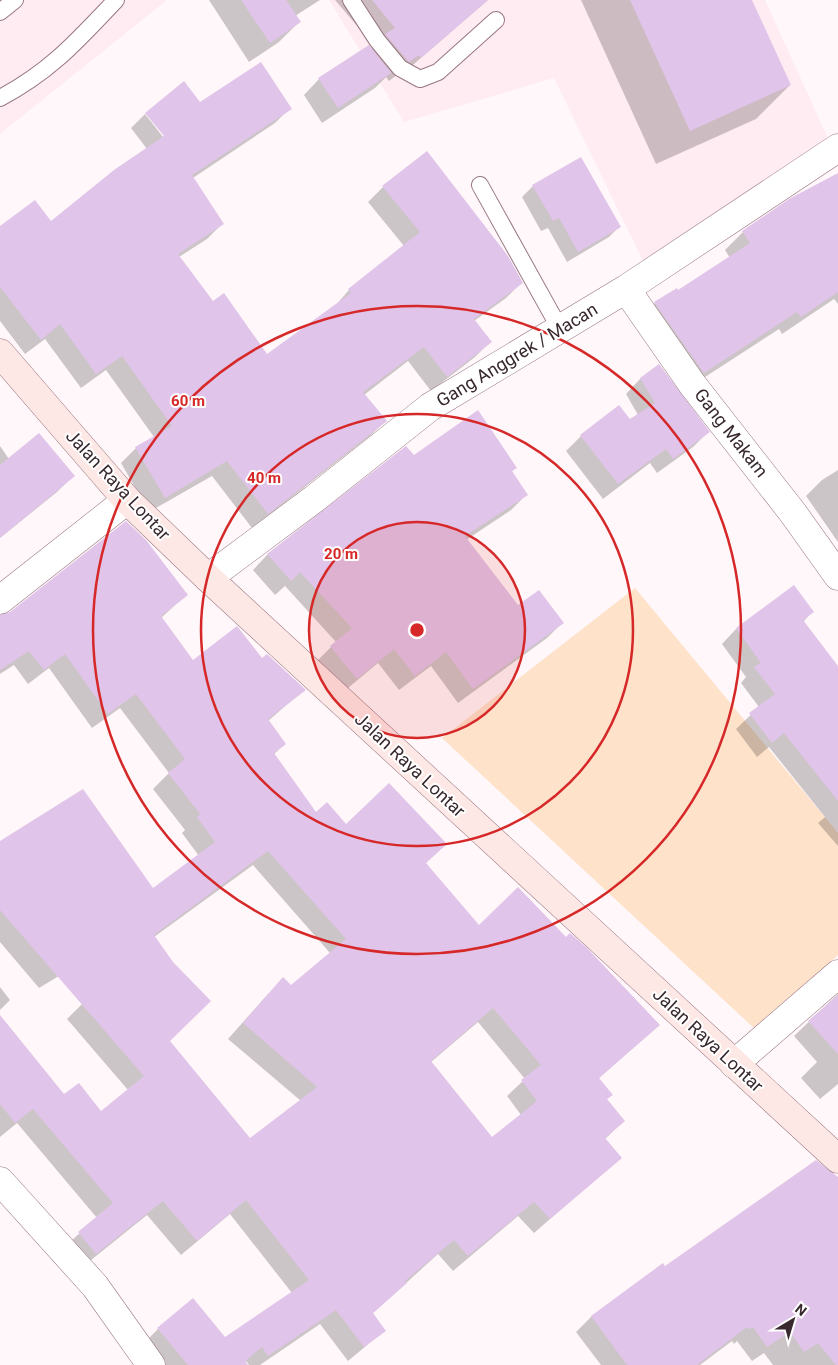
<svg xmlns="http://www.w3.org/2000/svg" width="838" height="1365" font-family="Roboto,sans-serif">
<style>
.built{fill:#ffecf3}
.green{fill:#fee2ca}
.shadow{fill:#0003;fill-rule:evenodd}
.building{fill:#e1c4e9;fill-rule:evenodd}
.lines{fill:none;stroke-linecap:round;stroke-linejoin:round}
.lane-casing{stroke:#987683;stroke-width:18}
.street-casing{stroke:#987683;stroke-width:29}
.secondary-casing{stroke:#987683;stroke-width:29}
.lane{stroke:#fff;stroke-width:16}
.street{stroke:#fff;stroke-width:28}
.secondary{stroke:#fee8e5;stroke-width:28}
.ring{fill:none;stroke:#d62828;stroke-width:2.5}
.labels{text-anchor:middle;stroke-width:4;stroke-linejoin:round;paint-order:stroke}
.street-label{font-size:18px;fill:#38292f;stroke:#fff}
.centre{fill:#d62828;stroke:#fff;stroke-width:2.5}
.ring-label{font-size:15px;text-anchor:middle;font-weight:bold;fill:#d62828;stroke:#fff;stroke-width:4;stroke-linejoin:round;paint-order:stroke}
</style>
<rect width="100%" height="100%" fill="#fff7f9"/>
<!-- built -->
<path class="built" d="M0 0H167L0 134Z
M329 0H765L831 145 644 263 554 78 404 122Z"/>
<!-- green -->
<path class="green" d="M635 588 838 833V955L756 1030 442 738Z"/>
<!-- shadow -->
<path class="shadow" d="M209 0H320L295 16 299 22 279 42 249 62Z
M335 0H488L400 76 398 74 389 81 386 77 375 88 322 123 304 95 319 79 375 47Z
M581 0H750L790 85 756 119 656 164Z
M200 104 290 108 275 123 193 178 222 224 207 239 179 257 213 303 267 356 335 306 349 290 404 246 368 202 383 187 521 283 506 298 474 321 490 342 475 357 431 391 408 361 364 395 385 421 370 436 252 528 212 476 149 512 121 463 136 448 154 437 106 370 81 388 45 339 25 354 0 321V228L50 222 147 149 131 128 145 114 167 142Z
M838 174V304L834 299 782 334 779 329 685 390 637 321 655 303 678 292 730 258 725 250 743 232Z
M533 186 620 226 609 237 567 262 548 228 541 231 522 197Z
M641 378 708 432 693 447 657 473 650 463 603 499 566 451 581 436 630 421 638 415 626 394Z
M0 446 9 459 73 476 57 492 0 538Z
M406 448 413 457 516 467 511 472 526 495 511 510 466 540 518 606 562 623 547 638 458 703 431 666 399 690 378 663 342 693 316 662 336 642 285 586 275 595 253 570 267 555Z
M838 470V542L806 496 822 480Z
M794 587 812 612 803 622 838 668V846L818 823 825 817 769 747 757 757 736 729 759 707 741 683 746 677 722 644 736 629Z
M186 595 161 618 192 662 262 660 304 690 268 721 285 744 273 755 316 814 425 863 479 927 566 938 658 1025 598 1079 606 1100 624 1121 605 1139 620 1158 534 1233 518 1216 453 1271 438 1254 372 1314 384 1331 348 1361 320 1324 260 1365H249L246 1361 241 1365H162L143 1344 158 1329 225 1339 292 1293 230 1214 181 1255 147 1215 80 1269 63 1248 97 1218 17 1123 0 1137V1069L101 1113 128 1090 67 1019 82 1004 97 953 39 988 0 942V842L152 890 199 856 182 833 185 830 153 789 169 773 120 708 92 728 49 668 28 684 14 665 0 674V616ZM253 865 330 953 291 986 268 994 228 1039 301 1101 250 1140 169 1041 154 937ZM478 1022 525 1079 507 1096 521 1115 492 1138 431 1062Z
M0 987 10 1000 0 1010Z
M838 994V1084L820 1099 801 1078 817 1062 794 1036Z
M838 1185V1365H773L764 1353 752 1361 737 1341 734 1344 732 1341 700 1365H601L576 1332 591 1317 663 1265 664 1267Z"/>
<!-- building -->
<path class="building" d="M241 0H286L301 22 270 43Z
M372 0H488L421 58 419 55 409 62 385 34 395 28Z
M630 0H752L791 85 690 131Z
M369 45 391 73 338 108 318 78Z
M261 62 292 109 192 175 224 224 178 254 213 301 224 293 267 354 351 293 348 289 420 232 382 186 427 151 508 256 523 283 474 319 492 342 447 377 424 347 363 392 387 421 268 514 227 461 165 498 135 447 172 426 122 356 96 374 60 324 41 340 0 287V226L35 200 51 221 114 170 164 136 145 113 184 81 200 102Z
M581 157 621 227 578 252 559 218 553 221 532 185Z
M838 173V292L801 317 797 312 704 373 654 302 677 288 678 290 750 243 742 231 789 199Z
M659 364 710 432 673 459 666 449 618 484 580 435 619 405 630 419 655 403 640 378Z
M478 410 517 468 512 471 528 495 465 536 518 605 539 590 564 623 473 689 446 652 415 676 394 649 357 679 330 646 352 628 300 572 291 581 267 554 406 446 414 455Z
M39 433 75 476 0 538V465Z
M126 521 146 540 188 595 161 616 193 660 237 626 262 658 267 654 306 690 268 719 286 744 274 753 316 812 327 802 346 824 389 783 447 844 426 863 479 925 518 887 566 937 570 933 587 948 660 1025 599 1078 613 1095 607 1099 625 1121 605 1138 622 1158 550 1219 534 1202 468 1256 454 1240 405 1281 407 1283 373 1313 386 1331 364 1347 336 1310 268 1356 262 1347 245 1361 248 1365H188L157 1328 193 1298 225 1337 309 1280 246 1200 197 1241 163 1201 96 1254 78 1232 113 1203 33 1109 15 1123 0 1104V1015L64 1094 79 1083 101 1111 144 1076 0 910V841L83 789 153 888 215 842 197 817 200 814 168 773 185 759 136 694 108 714 65 654 44 670 29 651 0 670V615L10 612ZM268 851 346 939 291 985 283 977 243 1023 317 1087 250 1138 170 1041 211 1001 173 962 154 935ZM493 1008 541 1065 521 1080 537 1101 492 1137 431 1061Z
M794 585 814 612 803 620 838 666V801L784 733 772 743 749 713 775 694 754 667 761 663 736 628Z
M838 995V1054L808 1021Z
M816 1160 838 1177V1365H836L818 1343 804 1352 790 1332 767 1347 753 1327 749 1329 747 1327 697 1365H627L591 1316 663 1263 665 1266Z"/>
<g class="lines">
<!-- lane casing -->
<g class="lane-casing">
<path id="lane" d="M351 0 377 40 400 68 420 79 438 72 496 20
M0 12 15 0
M0 98C51 71 77 41 116 0
M480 185 560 329"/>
</g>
<!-- street casing -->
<g class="street-casing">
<path id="street" d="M626 289 692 384 793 513 838 576
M208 578 314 499 430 407 626 289 838 148
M0 600 127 500
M734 1064 838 974
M0 1181 95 1286 151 1365"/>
</g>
<!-- secondary casing -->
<g class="secondary-casing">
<path id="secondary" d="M0 353 127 500 208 578 838 1159"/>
</g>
<!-- lane -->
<use href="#lane" class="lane"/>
<!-- street -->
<use href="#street" class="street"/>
<!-- secondary -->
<use href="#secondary" class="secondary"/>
</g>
<!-- distance rings -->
<circle cx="417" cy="630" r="108" fill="#d62828" fill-opacity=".12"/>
<g class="ring">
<circle cx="417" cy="630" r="108"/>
<circle cx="417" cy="630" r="216"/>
<circle cx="417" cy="630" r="324"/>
</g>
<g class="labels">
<!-- street labels -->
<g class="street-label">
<text transform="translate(517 355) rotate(-31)" y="6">Gang Anggrek / Macan</text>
<text transform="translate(731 433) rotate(52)" y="6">Gang Makam</text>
<text transform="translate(118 485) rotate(47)" y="6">Jalan Raya Lontar</text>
<text transform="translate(410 765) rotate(43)" y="6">Jalan Raya Lontar</text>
<text transform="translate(708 1040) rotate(43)" y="6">Jalan Raya Lontar</text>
</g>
</g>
<circle cx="417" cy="630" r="8" class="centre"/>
<g class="ring-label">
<text x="188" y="406">60 m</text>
<text x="264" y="483">40 m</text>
<text x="341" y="559">20 m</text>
</g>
<!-- north arrow -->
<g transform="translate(793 1320) rotate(38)" stroke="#ffffff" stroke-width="4" paint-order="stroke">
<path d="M0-4L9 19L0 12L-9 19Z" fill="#38292f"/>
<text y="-8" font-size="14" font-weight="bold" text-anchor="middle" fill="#38292f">N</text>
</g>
</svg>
